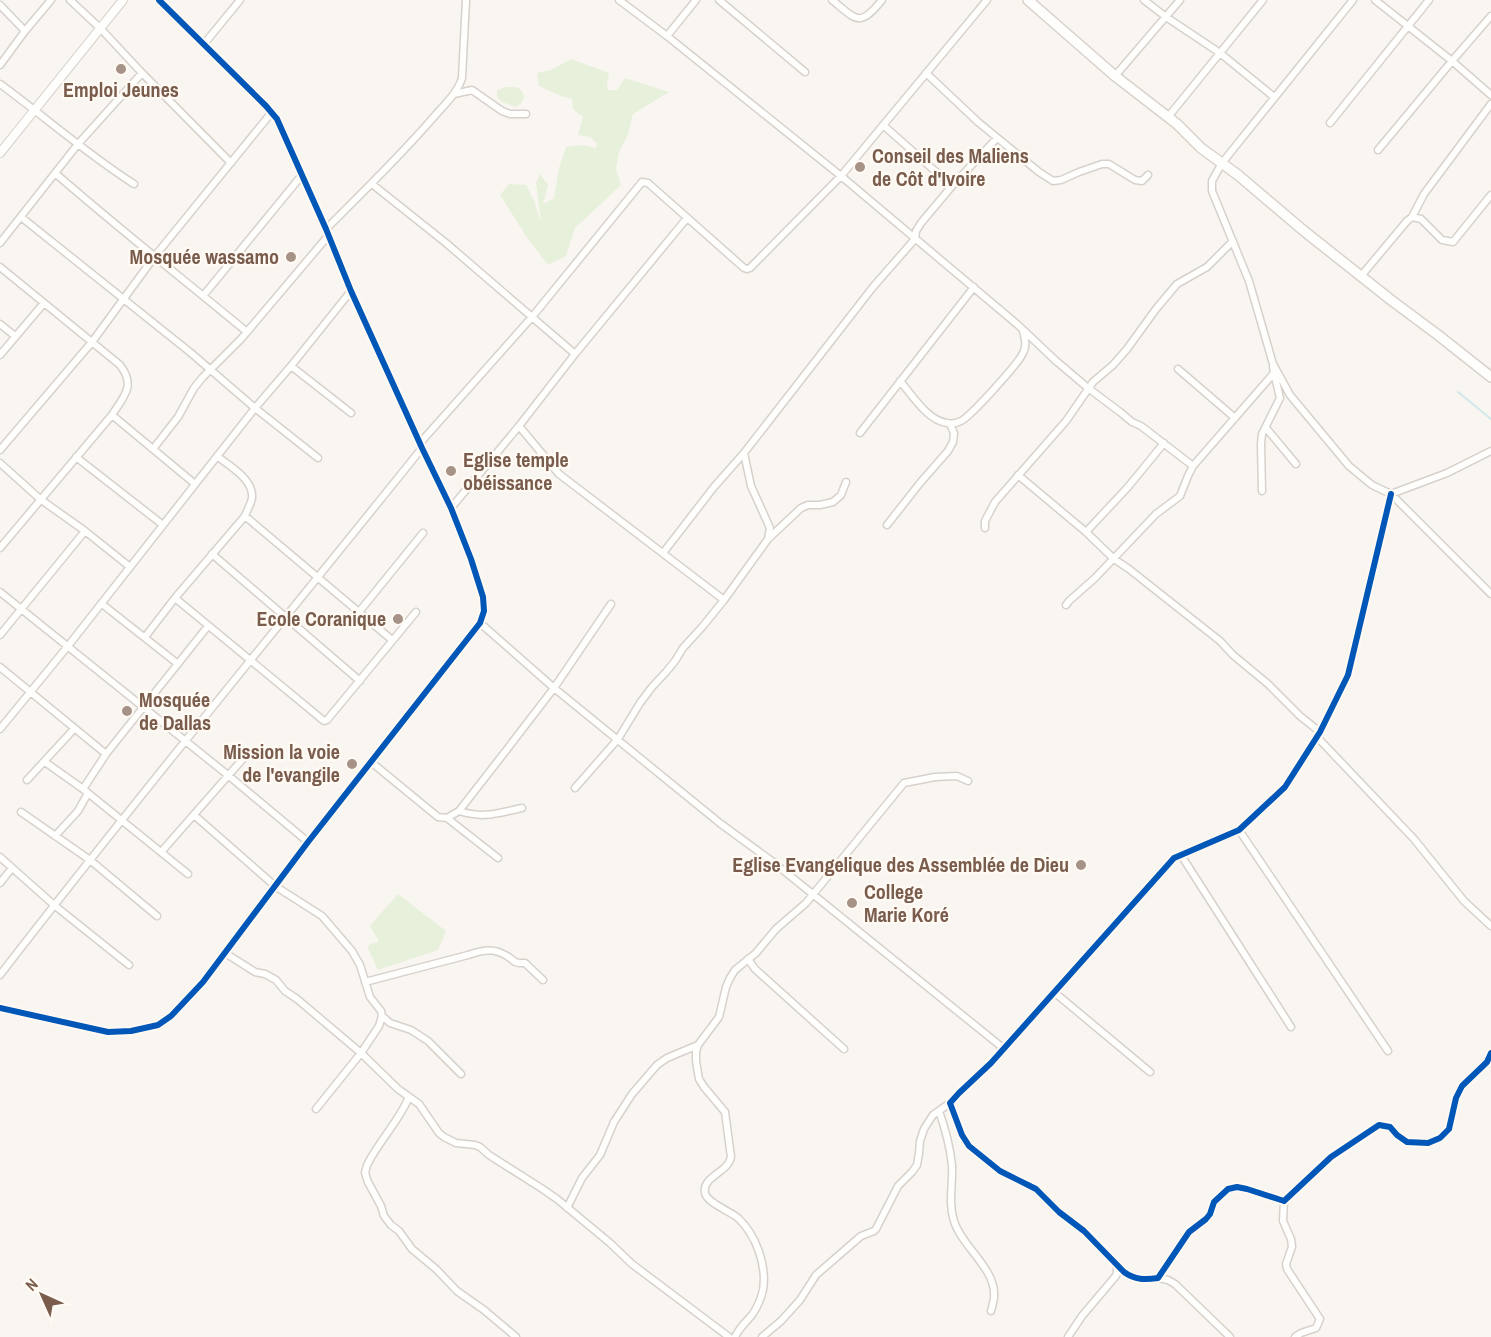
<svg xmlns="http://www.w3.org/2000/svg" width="1491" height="1337" font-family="'Archivo Narrow',sans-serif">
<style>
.green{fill:#e7f0db}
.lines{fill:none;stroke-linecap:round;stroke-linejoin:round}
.stream{stroke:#d0e8ea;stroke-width:2}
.minor-casing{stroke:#d7d1cb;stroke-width:9}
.tertiary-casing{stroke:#d7d1cb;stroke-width:10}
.secondary-casing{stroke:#d9d2cb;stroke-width:12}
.minor{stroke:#fefefd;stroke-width:6}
.tertiary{stroke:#fefefd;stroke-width:8}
.secondary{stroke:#fefefd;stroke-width:9}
.cycleway-casing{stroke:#fffaf3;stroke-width:10}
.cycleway{stroke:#0057b8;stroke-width:6}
.poi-dot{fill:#a69286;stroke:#fffaf3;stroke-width:2}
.labels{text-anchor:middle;stroke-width:4.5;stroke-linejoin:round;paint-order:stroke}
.poi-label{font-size:20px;font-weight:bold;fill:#7a5c4d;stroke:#fffaf3;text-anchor:start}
</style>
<rect width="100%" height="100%" fill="#f9f5f0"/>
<!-- green -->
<path class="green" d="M571 59 609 73 607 84 608 90H617L625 78 669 92 633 114 628 134 619 152 616 169 621 185 575 228 566 256 548 265 526 236 500 195 509 184 526 185 534 201 541 222 536 183 540 174 548 185 543 204 554 198 559 168 566 147 583 145 596 148 597 143 590 137 578 135 583 117 573 109 572 99 561 96 539 86 537 73 551 70Z
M506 87C516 87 522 86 524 98L521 103 516 107 502 102 497 97V90Z
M398 894 446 931 438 950 378 970 367 946 379 941 370 926Z"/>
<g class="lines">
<!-- stream -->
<path class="stream" d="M1458 392 1491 419"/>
<!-- minor casing -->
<g class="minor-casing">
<path id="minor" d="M70 0 101 29 142 73 231 163
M619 0 667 36 841 176 1018 325 1055 360 1088 388 1120 412 1132 422 1141 426 1193 466
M719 0 805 72
M832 0C856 19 859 29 882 0
M1144 0 1166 17 1220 53 1274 97
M1353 0 1222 163 1212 181V191L1249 281 1273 364 1290 395 1349 466 1372 485 1391 494 1447 473 1491 451
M1375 0 1452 61 1491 95
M0 5 25 31
M667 36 696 0
M204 44 240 0
M0 65 25 31 51 0
M926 73 978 122 1039 172 1053 181 1061 180 1079 172 1102 164H1109L1135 180 1142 181 1148 175
M1115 76 1180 0
M0 84C45 117 87 154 134 184
M454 94 472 90 502 111 510 114H526
M1168 117 1263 0
M1330 123 1429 0
M883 125 952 186
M1378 150 1452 61 1491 16
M55 173C118 228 183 279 247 332
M372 184 446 243 575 354
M21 217 191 353 255 408 318 458
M1412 217 1424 194 1491 104
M326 229C362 193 399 157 432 119 443 106 457 94 462 78L466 0
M0 243 78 144 142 73
M0 267 120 365C136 386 124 396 112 415L0 548
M1361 276 1407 221 1412 217 1421 219 1442 240 1453 242 1491 195
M203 296 302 175
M0 324 15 336
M0 355 44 303
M291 366 351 413
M1178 369 1235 418
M900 381C912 395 928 421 947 423 951 424 957 423 961 421 970 417 1019 363 1023 353 1027 346 1025 339 1023 331
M112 415 195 484
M519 426 559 474 724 600
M1266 428 1296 464
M860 433 974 287
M420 443 532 317 642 182 648 183 744 268 747 269 750 268 841 176 987 0
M153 449 178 417 194 388 203 377 241 339 328 236
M0 450 92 342 155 256 272 112
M744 453 751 486 770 528 768 539
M76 457 163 525
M0 463 40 499 85 531 130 567
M1018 475 1086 532 1114 559 1129 569 1220 641 1233 655 1268 684 1300 716 1320 732
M1262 491 1261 444 1262 434 1280 398 1274 373
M1391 494 1348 675 1320 732 1285 787 1239 830 1174 858 991 1063 959 1093 950 1103 962 1135 969 1146 1000 1171 1036 1189 1059 1212 1084 1231 1124 1272C1135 1280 1145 1280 1158 1278L1189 1232 1206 1219 1210 1214 1214 1202 1228 1189 1237 1187 1247 1189 1284 1201 1331 1157 1379 1125 1390 1127 1397 1135 1407 1142 1428 1143 1440 1138 1449 1129 1456 1098 1462 1086 1487 1062 1491 1053
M1391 494 1491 594
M451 508 519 426 575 354 687 218
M245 516 392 640
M887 525 920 483 948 451 953 442 954 433 950 424
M985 528V521L995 502 1066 421 1093 382 1113 365 1127 349 1156 309 1177 284 1207 267 1233 241
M1086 532 1128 487 1164 443
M663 553 714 487 744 453 873 287 915 239 916 231 921 223 952 186 997 138
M212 554 360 681
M0 592 229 776 308 842
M175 598 324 721 327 720 416 612
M102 604 178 664
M1066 605 1069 601 1095 578 1156 514 1180 496 1188 476 1193 466 1274 373 1273 367
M359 612 423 533
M480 623 554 688 721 824 773 862 1003 1048
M0 635 85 531
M145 637 175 598 245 516C247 510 251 504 252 498 254 479 229 466 217 456
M0 667 106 754
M0 729 68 646 255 408 291 366 351 291
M1317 737 1414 839 1464 901 1491 926
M45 762 83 789 188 874
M371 762 438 817 447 818 459 811 508 748 554 688 611 604
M27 780 74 729
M575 788 618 739 640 703 652 687 666 672 675 661 683 648 703 626 724 600 768 539 801 508 808 505H820L833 502 841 495 846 482
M83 789 106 754 208 626
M459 811C485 819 497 813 522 808
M21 812 90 860 157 916
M194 815 275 886 322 916 352 951 360 965 370 997 381 1011 382 1016 379 1026 361 1053 398 1089 419 1104 439 1133 444 1137 456 1143 475 1145 480 1147 489 1155 541 1188 557 1199 610 1243 632 1264 729 1337
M447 818 498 858
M1239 830 1388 1051
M55 836 78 811 88 793
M162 851 248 753
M1181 855 1291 1027
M0 857 54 905 129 965
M0 883 12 868
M225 953 255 972 265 974 276 980 285 991 297 999 361 1053 316 1109
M748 959 755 969 844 1049
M0 975C137 797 281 624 422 448
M365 982 468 955C487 948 499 948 515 962L519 963H525L543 980
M1054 992 1150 1072
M0 1008 108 1032 131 1031 158 1025 171 1016 203 982 308 842 480 623 484 611 483 597 471 559 451 508 422 448 351 291 326 229 277 119 266 106 159 0
M382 1016 390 1023 411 1030 428 1041 461 1074
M409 1097C399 1121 379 1141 367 1165L365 1173 368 1182 381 1206 384 1216 391 1225 399 1231 412 1249 436 1269 457 1291 484 1310 516 1337
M939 1111C945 1128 950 1147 952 1165 953 1184 948 1203 954 1221 961 1245 994 1268 994 1293 995 1299 992 1306 991 1311
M1284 1201 1283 1221 1291 1239 1292 1247 1286 1264 1287 1269 1320 1319 1316 1328 1301 1333 1295 1337
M567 1208 582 1178 600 1155 614 1122 632 1094 657 1065 667 1058 698 1045
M1158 1278 1168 1280 1175 1284 1230 1337
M735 1337C739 1328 746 1322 752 1315 757 1308 761 1298 763 1290 767 1265 756 1235 738 1218 730 1211 707 1203 705 1193 702 1176 728 1173 731 1157L725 1112 704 1087 699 1079 696 1061V1052L698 1045 719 1017 726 987 730 978 735 970 756 953 776 929 806 903 904 783 935 777 957 776 968 781
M762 1337 781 1321 800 1300 816 1275 861 1236 874 1231 876 1229 898 1186 912 1172 917 1165 919 1153 920 1141 924 1129 933 1115 950 1103
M1068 1337 1082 1316 1115 1277 1117 1274V1264"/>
</g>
<!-- tertiary casing -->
<g class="tertiary-casing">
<path id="tertiary" d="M0 153 123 0"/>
</g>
<!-- secondary casing -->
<g class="secondary-casing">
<path id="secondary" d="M1028 0 1115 76 1177 124 1201 148 1238 175 1304 231 1391 300 1438 335 1491 377"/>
</g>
<!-- minor -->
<use href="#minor" class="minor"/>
<!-- tertiary -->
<use href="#tertiary" class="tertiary"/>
<!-- secondary -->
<use href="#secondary" class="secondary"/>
<!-- cycleway casing -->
<g class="cycleway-casing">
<path id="cycleway" d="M1391 494 1348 675 1320 732 1285 787 1239 830 1174 858 991 1063 959 1093 950 1103 962 1135 969 1146 1000 1171 1036 1189 1059 1212 1084 1231 1124 1272C1135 1280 1145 1280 1158 1278L1189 1232 1206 1219 1210 1214 1214 1202 1228 1189 1237 1187 1247 1189 1284 1201 1331 1157 1379 1125 1390 1127 1397 1135 1407 1142 1428 1143 1440 1138 1449 1129 1456 1098 1462 1086 1487 1062 1491 1053
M0 1008 108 1032 131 1031 158 1025 171 1016 203 982 308 842 480 623 484 611 483 597 471 559 451 508 422 448 351 291 326 229 277 119 266 106 159 0"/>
</g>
<!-- cycleway -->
<use href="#cycleway" class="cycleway"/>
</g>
<!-- markers -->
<g class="poi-dot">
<circle cx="121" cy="69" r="6"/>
<circle cx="860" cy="167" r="6"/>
<circle cx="291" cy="257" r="6"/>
<circle cx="451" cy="471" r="6"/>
<circle cx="398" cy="619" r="6"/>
<circle cx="127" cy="711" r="6"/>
<circle cx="352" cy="764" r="6"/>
<circle cx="1081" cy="865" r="6"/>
<circle cx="852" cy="903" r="6"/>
</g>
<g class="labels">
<!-- poi labels -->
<g class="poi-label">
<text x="121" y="97" text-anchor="middle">Emploi Jeunes</text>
<text x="872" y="163">Conseil des Maliens<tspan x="872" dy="23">de Côt d'Ivoire</tspan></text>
<text x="279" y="264" text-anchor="end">Mosquée wassamo</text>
<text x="463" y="467">Eglise temple<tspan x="463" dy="23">obéissance</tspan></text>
<text x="386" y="626" text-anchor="end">Ecole Coranique</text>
<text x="139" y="707">Mosquée<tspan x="139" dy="23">de Dallas</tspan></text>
<text x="340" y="759" text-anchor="end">Mission la voie<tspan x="340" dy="23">de l'evangile</tspan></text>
<text x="1069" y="872" text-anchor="end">Eglise Evangelique des Assemblée de Dieu</text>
<text x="864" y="899">College<tspan x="864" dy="23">Marie Koré</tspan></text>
</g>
</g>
<!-- north arrow -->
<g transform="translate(42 1295) rotate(315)" stroke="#fffaf3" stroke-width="4.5" paint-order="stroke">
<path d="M0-4.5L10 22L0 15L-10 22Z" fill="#7a5c4d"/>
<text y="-9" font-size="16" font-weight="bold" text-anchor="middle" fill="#7a5c4d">N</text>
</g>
</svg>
